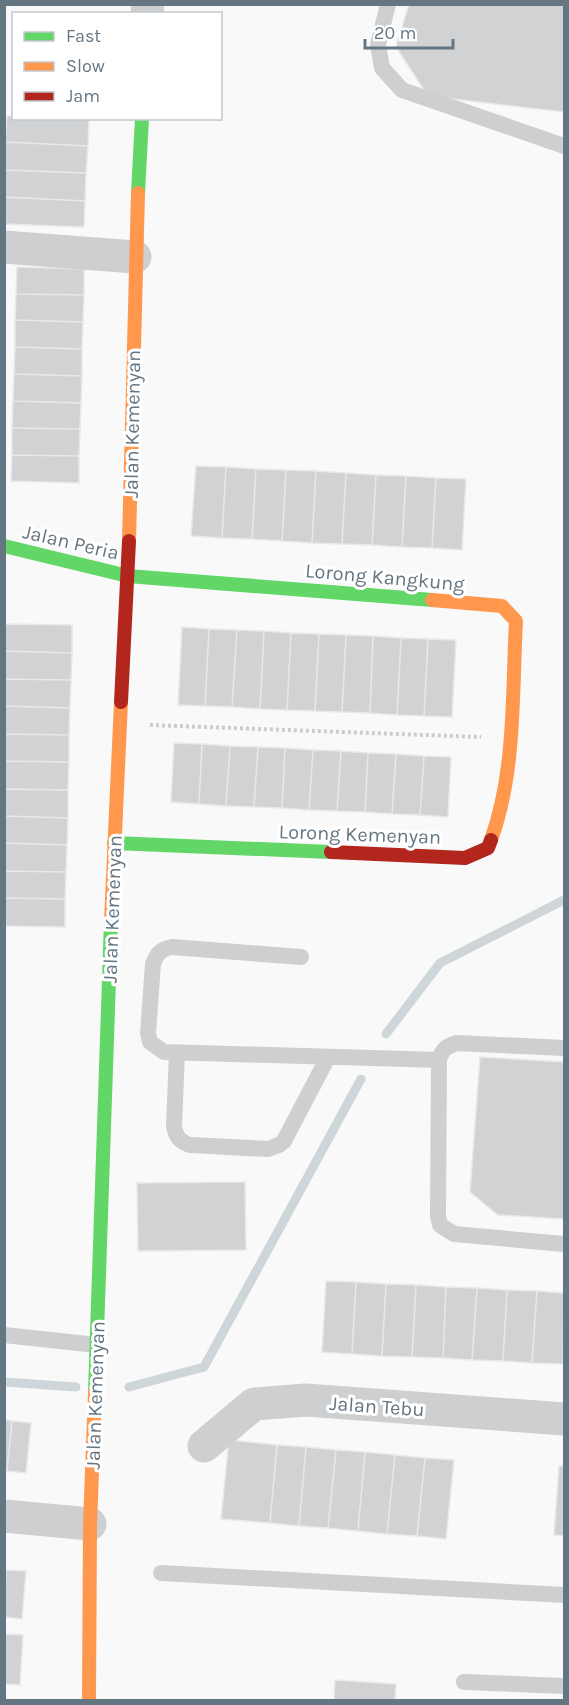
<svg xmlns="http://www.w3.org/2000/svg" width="569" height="1705" font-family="Karla,sans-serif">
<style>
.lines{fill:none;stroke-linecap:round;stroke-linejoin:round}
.stream{stroke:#ced6d9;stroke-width:9}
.building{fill:#d0d2d3;stroke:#e8e8e8;stroke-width:1.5}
.path{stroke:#cbcccd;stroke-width:4;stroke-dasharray:3 3;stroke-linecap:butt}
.lane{stroke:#cecfd0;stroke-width:16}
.street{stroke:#cecfd0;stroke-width:33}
.fast{stroke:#63d668;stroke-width:14}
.slow{stroke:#ff974d;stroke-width:14}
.jam{stroke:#b3261e;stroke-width:14}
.labels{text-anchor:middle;stroke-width:6;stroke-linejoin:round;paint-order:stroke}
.street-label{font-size:20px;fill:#657683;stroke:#fff}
</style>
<rect width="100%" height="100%" fill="#f9f9f9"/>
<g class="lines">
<!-- stream -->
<path class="stream" d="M386 1034 440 963 564 900
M4 1382 76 1387
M129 1387 204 1367 361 1079"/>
</g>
<!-- building -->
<path class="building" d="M409 4H564V112L428 96 396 47Z
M7 116H14V118L89 119 88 146 5 142Z
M5 142 88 146 86 173 4 170Z
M4 170 86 173 85 201 4 197Z
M4 197 85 201 84 227 4 224Z
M17 267 84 269V295L16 294Z
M16 294 84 295 83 322 15 320Z
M15 320 83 322 82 349 15 347Z
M15 347 82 349V376L14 374Z
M14 374 82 376 81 403 13 401Z
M13 401 81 403 80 429 12 428Z
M12 428 80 429 79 456 12 455Z
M12 455 79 456V483L11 481Z
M196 466 226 467 222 538 191 536Z
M226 467 256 469 252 539 222 538Z
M256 469 286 470 282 541 252 539Z
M286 470 316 471 312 543 282 541Z
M316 471 346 473 342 544 312 543Z
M346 473 376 475 372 545 342 544Z
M376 475 406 476 402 547 372 545Z
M406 476 436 478 432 548 402 547Z
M436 478 466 479 462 550 432 548Z
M4 624 72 625V653L4 651Z
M182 627 209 629 205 706 178 705Z
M209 629 237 630 232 707 205 706Z
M237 630 264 631 260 709 232 707Z
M264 631 291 633 287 710 260 709Z
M291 633 319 634 315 711 287 710Z
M319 634 346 635 342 712 315 711Z
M346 635 373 636 370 713 342 712Z
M373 636 401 638 397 715 370 713Z
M401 638 428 639 424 716 397 715Z
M428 639 456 640 452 717 424 716Z
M4 651 72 653 71 680 4 679Z
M4 679 71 680 70 708 4 706Z
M4 706 70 708 69 735 4 734Z
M4 734 69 735V762L4 761Z
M174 743 202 744 199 804 171 802Z
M202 744 230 746 226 806 199 804Z
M230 746 258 747 254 807 226 806Z
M258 747 285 748 282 808 254 807Z
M285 748 313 750 309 810 282 808Z
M313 750 341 751 337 811 309 810Z
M341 751 368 753 365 812 337 811Z
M368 753 396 754 392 814 365 812Z
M396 754 424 756 420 815 392 814Z
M424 756 451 757 448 817 420 815Z
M4 761 69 762 68 790 4 789Z
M4 789 68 790V818L4 816Z
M4 816 68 818 67 845 4 843Z
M4 843 67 845 66 872 4 871Z
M4 871 66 872 65 899 4 898Z
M4 898 65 899V927L4 926Z
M480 1057 564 1062V1219L498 1215 470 1192Z
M245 1182 246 1250 138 1251 137 1183Z
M326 1281 356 1282 352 1354 322 1352Z
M356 1282 386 1284 382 1356 352 1354Z
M386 1284 416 1285 412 1357 382 1356Z
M416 1285 446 1287 443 1358 412 1357Z
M446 1287 477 1288 472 1360 443 1358Z
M477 1288 507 1290 503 1361 472 1360Z
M507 1290 537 1291 532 1363 503 1361Z
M537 1291 564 1293 563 1364 532 1363Z
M4 1420 12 1421 7 1471H4Z
M12 1421 31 1423 26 1473 7 1471Z
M229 1440 277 1445 270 1523 221 1519Z
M277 1445 306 1447 299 1526 270 1523Z
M306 1447 336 1450 328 1528 299 1526Z
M336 1450 365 1452 358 1531 328 1528Z
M365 1452 395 1455 387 1534 358 1531Z
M395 1455 425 1458 417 1536 387 1534Z
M425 1458 454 1460 446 1539 417 1536Z
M559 1466H564V1536L554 1535Z
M6 1570 26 1571 22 1619 4 1617Z
M4 1634 23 1635 20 1685 4 1684Z
M335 1680 396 1684 395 1700H334Z"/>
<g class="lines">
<!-- path -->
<path class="path" d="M150 725 481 737"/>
<!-- lane -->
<path class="lane" d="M388 4 378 45 382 68 402 90 564 146
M301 957 172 947C161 949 157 953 153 964L148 1033 150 1042 164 1052 439 1060
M564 1048 457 1043C447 1046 442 1049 439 1060L438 1216 440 1225 454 1234 564 1244
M177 1053 174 1126C176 1137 180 1142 190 1145L268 1149 279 1145 284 1141 328 1057
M4 1335 97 1345
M161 1573 564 1595
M464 1682 564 1686"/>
<!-- street -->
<path class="street" d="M147 14 148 4
M4 247 135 257
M204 1446 254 1404 306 1400 564 1419
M4 1516 90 1524"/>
<!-- fast -->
<path class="fast" d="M138 193 142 118
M4 546 128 576 432 600
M114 843 331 852
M95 1392 111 921"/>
<!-- slow -->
<path class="slow" d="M129 541 138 193
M432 600 502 606 516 621C512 693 516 771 491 840
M111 921 121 702
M89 1700 90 1524 95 1392"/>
<!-- jam -->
<path class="jam" d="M121 702 129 541
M331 852 465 858 488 848 491 840"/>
</g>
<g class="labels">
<!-- street labels -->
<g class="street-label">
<text transform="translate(132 424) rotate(-89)" y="7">Jalan Kemenyan</text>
<text transform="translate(71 542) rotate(13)" y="7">Jalan Peria</text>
<text transform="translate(385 577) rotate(5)" y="7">Lorong Kangkung</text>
<text transform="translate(360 834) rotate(2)" y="7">Lorong Kemenyan</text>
<text transform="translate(112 909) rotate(-88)" y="7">Jalan Kemenyan</text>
<text transform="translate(95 1395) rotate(-88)" y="7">Jalan Kemenyan</text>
<text transform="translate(377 1406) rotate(4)" y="7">Jalan Tebu</text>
</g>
</g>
<!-- border -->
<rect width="569" height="1705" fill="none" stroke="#657683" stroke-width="12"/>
<!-- legend -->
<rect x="12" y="12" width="210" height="108" fill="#ffffff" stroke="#c1c8cd" stroke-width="1.5"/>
<rect x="24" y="32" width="30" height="9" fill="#63d668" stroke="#c1c8cd" stroke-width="1.5"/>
<text x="66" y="42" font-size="18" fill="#657683">Fast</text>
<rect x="24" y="62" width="30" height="9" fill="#ff974d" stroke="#c1c8cd" stroke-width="1.5"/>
<text x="66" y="72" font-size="18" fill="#657683">Slow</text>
<rect x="24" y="92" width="30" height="9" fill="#b3261e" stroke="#c1c8cd" stroke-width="1.5"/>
<text x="66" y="102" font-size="18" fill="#657683">Jam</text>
<!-- scale -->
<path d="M365 39v9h88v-9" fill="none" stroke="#657683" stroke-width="3"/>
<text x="374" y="39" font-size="18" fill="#657683" stroke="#ffffff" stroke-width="4.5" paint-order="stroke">20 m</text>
</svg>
